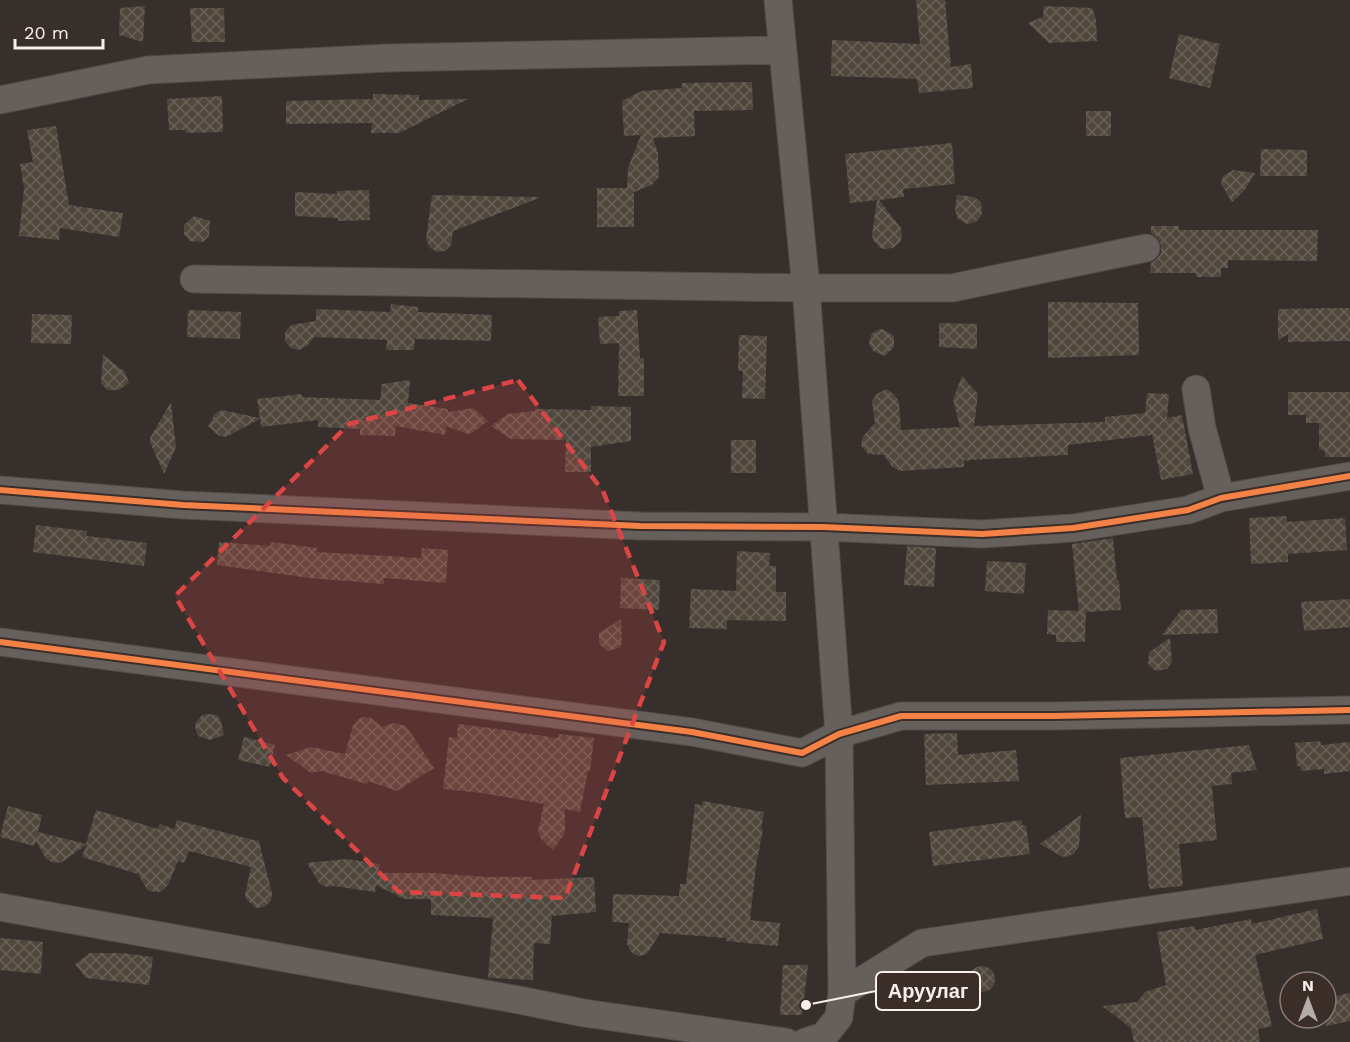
<svg xmlns="http://www.w3.org/2000/svg" width="1350" height="1042" font-family="'Work Sans',sans-serif">
<style>
.building{fill:url(#building-cross-hatch)}
.lines{fill:none;stroke-linecap:round;stroke-linejoin:round}
.minor-casing{stroke:#524b49;stroke-width:29}
.minor{stroke:#66605d;stroke-width:27}
.cycleway-casing{stroke:#3b2d28;stroke-width:10}
.cycleway{stroke:#f48246;stroke-width:6}
.marked{fill:#db4645;fill-opacity:0.2;stroke:#db4645;stroke-width:4.5;stroke-dasharray:12 8;stroke-linejoin:round}
.leader{fill:none;stroke:#f8efeb;stroke-width:2}
.callout-dot{fill:#f8efeb;stroke:#3b2d28;stroke-width:2}
.callout{fill:#3b2d28;stroke:#f8efeb;stroke-width:2}
.callout-label{font-size:20px;text-anchor:middle;font-weight:bold;fill:#f8efeb}
</style>
<defs>
<pattern id="building-cross-hatch" width="8" height="8" patternUnits="userSpaceOnUse" patternTransform="scale(1.5)"><rect width="8" height="8" fill="#50473d"/><path d="M0 0l8 8M0 8l8-8" fill="none" stroke="#6a6259"/></pattern>
</defs>
<rect width="100%" height="100%" fill="#372f2c"/>
<!-- building -->
<path class="building" d="M916 0H945L951 67 971 64 973 88 919 93 917 79 831 76 832 40 920 44Z
M145 6 143 42 119 35 120 8Z
M1044 6 1092 8 1096 20 1097 41 1049 43 1028 23 1043 17Z
M190 8H224L225 42H192Z
M1179 34 1220 44 1210 88 1169 78Z
M752 82 753 110 694 111 695 136 653 138 658 153 659 177 652 185 634 192V227H597V188H627L628 168 641 135 624 136 622 101 642 91 682 88V83Z
M373 94 419 95V100L468 99 399 133H371L372 123 286 124V101L373 99Z
M222 96 223 132 186 133 185 130H169L167 99Z
M1086 111H1111V136H1086Z
M56 126 69 205 123 213 119 237 60 228 59 240 19 236 24 189 20 164 33 162 27 130Z
M952 143 955 184 903 189 904 197 879 200 901 228 902 237 900 242 893 248 883 249 879 247 873 240 872 235 877 200 850 203 845 154Z
M1261 149 1307 150V176H1260Z
M1233 170 1255 173 1244 191 1232 202 1221 184 1223 176Z
M369 190 370 220 338 221V218L295 216V192L337 194V191Z
M432 195 538 197 539 198 453 231 451 245 445 251 437 252 430 248 426 239Z
M957 195 974 197 981 202 982 215 976 222 967 224 958 219 955 210Z
M194 216 210 221 209 236 203 242 190 241 184 234V225Z
M1151 226H1179V230H1318L1317 261 1228 260V268H1221V277H1196V273H1150L1151 263 1157 259 1161 253V245L1158 238 1151 233Z
M1048 302 1138 303 1139 355 1048 358Z
M391 304 418 307V312L492 315 491 341 415 339 414 350H386L387 340 315 337V336L307 346 299 350 291 348 285 341V332L291 325 316 321V309L390 312Z
M1332 308H1350V341L1288 342V334L1278 340V309Z
M188 310 241 312 240 339 187 337Z
M637 310 640 358H644V396H618L619 343 600 344 598 317 619 316V311Z
M32 314 72 315 71 344 31 343Z
M939 323 977 324V349L939 347Z
M882 329 894 336V347L885 356 873 351 869 344 871 335 877 330Z
M739 335 767 336 765 399 742 398 743 371H738Z
M103 355 125 372 129 383 119 390H107L101 383Z
M962 376 978 394 974 426 1105 422V417L1145 413 1147 393 1169 394 1167 418 1182 415 1193 474 1161 480 1152 435 1068 445V455L969 460 968 462 967 460H964V467L900 471 892 467 884 455 868 454 861 446 863 436 875 423 872 401 877 394 886 389 894 394 899 402 901 430 960 427 953 399Z
M410 380 408 403 448 409V412L473 408 488 421 472 433 468 434 446 426 445 435 396 426 395 436 360 435V429L318 427V420L261 427 260 419 226 437 218 435 208 426 215 414 222 410 260 418 257 399 301 394 302 397 380 400 382 384Z
M1288 392H1350V457H1325V451L1319 449V423H1306V415H1288Z
M171 402 176 447 164 474 150 442V438Z
M591 406 631 407V441L591 447V472H565L566 440 511 439 491 426 508 414 535 411V409L591 410Z
M731 440H756V473H731Z
M1286 516 1287 522 1345 518 1347 550 1288 554V562L1251 564 1249 518Z
M36 525 87 531V536L147 543 144 566 33 552Z
M1113 538 1117 580H1119L1121 610 1086 612 1085 642H1056V635L1047 634 1048 610 1079 611 1072 544Z
M219 542 270 546 271 542 317 548V552L421 558 422 548 448 550 446 583 384 578V584L310 578 217 565Z
M907 546 936 548 934 587 904 585Z
M737 551 770 553 769 566H776V592H786V621L727 620V629L689 628 691 589 736 591Z
M987 561 1026 563 1024 594 985 591Z
M621 578 660 580 659 610 620 608Z
M1350 599V627L1304 631 1301 602Z
M1217 609 1218 633 1162 635 1181 610Z
M621 619 622 643 619 648 607 651 599 644V633Z
M1170 638 1172 662 1167 669 1158 671 1154 670 1148 664 1149 652Z
M206 714 217 715 221 721 224 735 210 740 198 736 195 727 196 722 202 715Z
M363 717 371 718 382 727 394 723 406 726 434 768 397 791 368 781 367 784 321 771 311 773 286 755 311 747 345 754 353 726 359 719Z
M458 724 515 731V732L558 738 559 734 594 738 590 771H588L580 812 565 809V833L553 850 541 839 538 831 544 804 482 793 443 789 449 737 457 738Z
M957 733 958 755 1016 750 1019 781 926 785 924 734Z
M244 737 275 745 270 767 238 760Z
M1320 741 1321 745 1350 742V771L1324 774V769L1301 771 1300 766H1297L1295 743Z
M1249 745 1257 770 1231 773 1232 784 1212 786 1217 840 1179 844 1183 886 1149 889 1142 817 1125 818 1120 758Z
M703 801 764 812 761 829H763L756 866 750 920 780 923 778 946 726 941V938L660 933 647 954 639 956 634 954 631 952 627 944 629 923 612 922 613 894 679 896 680 884H686L695 804 702 805Z
M8 806 42 815 38 832 86 844 96 810 158 829 160 824 174 829 177 820 257 841 258 838 272 893 271 901 264 907 256 908 246 899 245 895 251 867 189 851 184 863 178 861 168 885 162 891 158 892 149 891 146 888 138 874 82 857 86 845 62 862 54 863 46 859 36 841 34 846 0 837Z
M1081 815 1079 846 1074 854 1066 857 1061 856 1040 844Z
M1022 820V825H1026L1030 854 933 866 929 832Z
M347 859 380 864 378 873H433L486 877H533L530 880 594 877 596 912 552 916 550 944 534 943 533 980 488 978 493 918 431 915V899H404L376 885 375 892 334 886 326 887 319 883 307 863Z
M1317 909 1323 939 1255 955 1272 1026 1258 1029 1260 1042H1134L1131 1028 1102 1006 1137 1002 1145 992 1166 985 1157 932 1194 926 1195 930 1251 919 1252 924Z
M0 938 43 942 41 974 0 970Z
M90 953H122L153 957 149 985 86 978 75 964Z
M783 965H808L802 1015H780Z
M969 979a13 13 0 1 1 26 0a13 13 0 1 1-26 0Z
M1350 993V1021L1326 1026V998Z"/>
<g class="lines">
<!-- minor casing -->
<g class="minor-casing">
<path id="minor" d="M778 0 806 288 839 734 842 993 839 1017 824 1036 805 1042
M0 100 148 70 387 58 782 50
M194 279 806 288H952L1146 248
M1196 389 1202 428 1221 498
M0 490 183 505 640 526 823 527 982 534 1073 528 1188 510 1221 498 1350 476
M0 642 692 732 802 753 839 734 901 716H1055L1350 710
M0 907 519 1000 584 1013 786 1042
M842 993 922 943 1350 881"/>
</g>
<!-- minor -->
<use href="#minor" class="minor"/>
<!-- cycleway casing -->
<g class="cycleway-casing">
<path id="cycleway" d="M0 490 183 505 640 526 823 527 982 534 1073 528 1188 510 1221 498 1350 476
M0 642 692 732 802 753 839 734 901 716H1055L1350 710"/>
</g>
<!-- cycleway -->
<use href="#cycleway" class="cycleway"/>
</g>
<!-- marked area -->
<path class="marked" d="M518 380 603 491 664 642 565 898 399 892 283 778 175 596 349 424Z"/>
<!-- callouts -->
<path class="leader" d="M806 1005L876 991"/>
<circle class="callout-dot" cx="806" cy="1005" r="6"/>
<rect class="callout" x="876" y="972" width="104" height="38" rx="6"/>
<g class="callout-label">
<text x="928" y="998">Аруулаг</text>
</g>
<!-- north arrow -->
<g transform="translate(1308 1000)"><circle r="28" fill="#3b2d28" stroke="#877b76" stroke-width="1.5"/>
<path d="M0-4.5L10 22L0 15L-10 22Z" fill="#b4aca8"/>
<text y="-9" font-size="16" font-weight="bold" text-anchor="middle" fill="#f8efeb">N</text>
</g>
<!-- scale -->
<path d="M15 39v9h88v-9" fill="none" stroke="#f8efeb" stroke-width="3"/>
<text x="24" y="39" font-size="18" fill="#f8efeb" stroke="#3b2d28" stroke-width="4.5" paint-order="stroke">20 m</text>
</svg>
